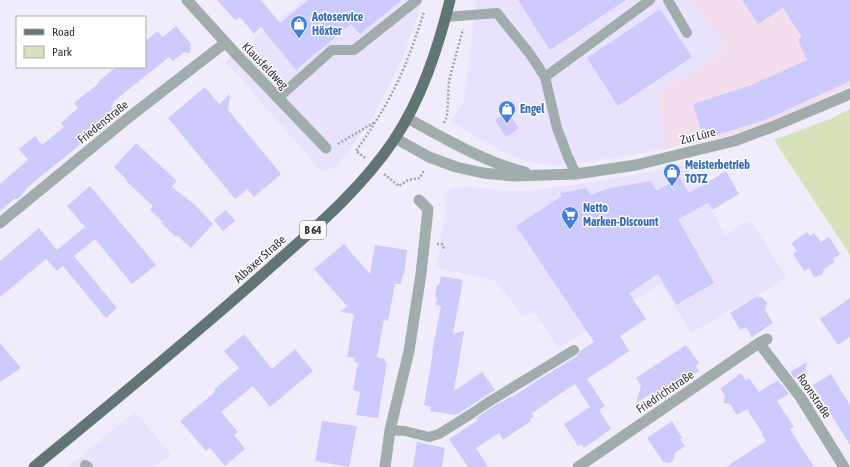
<svg xmlns="http://www.w3.org/2000/svg" width="850" height="467" font-family="'Asap Condensed',sans-serif">
<style>
.built{fill:#e8e2fd}
.industrial{fill:#f2deed}
.green{fill:#d6e2ba}
.building{fill:#cdcafe}
.lines{fill:none;stroke-linecap:round;stroke-linejoin:round}
.path{stroke:#a5a2af;stroke-width:2.5;stroke-dasharray:2 2;stroke-linecap:butt}
.service{stroke:#a1acac;stroke-width:10}
.minor{stroke:#a1acac;stroke-width:11}
.primary{stroke:#617574;stroke-width:11}
.labels{text-anchor:middle;stroke-width:3;stroke-linejoin:round;paint-order:stroke}
.shield{fill:#fff;stroke:#727076;stroke-width:1}
.shield-label{font-size:11px;font-weight:bold;fill:#35333b}
.shop-label{font-size:12px;font-weight:bold;fill:#366cbe;stroke:#fff;text-anchor:start}
.street-label{font-size:12px;fill:#35333b;stroke:#fff}
</style>
<rect width="100%" height="100%" fill="#f0ecfc"/>
<!-- built -->
<path class="built" d="M303 0H423L403 57 374 116 336 167 322 172 226 62Z
M476 0H692L727 50 658 93 665 149 582 163 559 165 536 164 507 154 450 122 464 101Z
M685 165 726 235 750 220 787 278 691 333 661 283 558 348 536 313 522 316 496 281 436 268 446 207 445 197 443 194 453 188 471 187 509 191H525L602 181Z
M135 412 171 454 155 467H67Z"/>
<!-- industrial -->
<path class="industrial" d="M692 0H850V86L770 123 728 136 665 149 658 93 727 50Z"/>
<!-- green -->
<path class="green" d="M850 109V255L774 140 830 119Z"/>
<!-- building -->
<path class="building" d="M217 0H261L280 23 308 0H402L360 34 351 24 296 70 261 27 254 34 240 17 235 20Z
M518 0H626L550 50Z
M742 0H850V81L765 120 704 139 693 104 749 86 807 60 798 40 802 37 783 8 758 24Z
M660 9 692 57 618 106 587 58Z
M176 26 191 44 190 53 184 52 173 61 169 57 113 102 114 103 111 107 117 114 106 123V127L99 133 97 131 30 185 18 199H14L0 211V184L28 160 19 149 35 136 42 145 64 127 61 123 78 108 74 103 98 84 97 83 116 67H145V42L157 31 163 37Z
M205 87 219 104 230 94 228 110 281 174 254 197 247 189 235 199 168 118Z
M508 112 519 128 506 137 495 120Z
M136 143 177 181 172 187 194 204 213 224 191 248 178 236 176 237 161 223 163 222 150 210 153 206 126 181 127 180 114 167Z
M726 171 739 194 712 210 708 203 678 219 714 283 676 305 658 274 629 293 646 319 620 336 629 351 587 379 605 406 599 410 611 429 584 448 581 444 578 446 564 424 590 407 575 384 532 413 534 416 530 419 531 421 503 440 499 433 476 448 488 467H468L449 439 478 420 475 419 491 408 510 397H512L538 380 577 356 580 351 594 342 516 226 562 196 560 193 586 188 591 195 610 188 651 181 656 191 680 178 689 193Z
M90 186 156 265 132 284 95 239 74 256 117 308 106 318 63 266 57 271 46 259 0 297V261L39 228 57 250 85 227 67 206Z
M226 210 235 221 223 231 214 220Z
M807 232 810 236 814 233 821 242 829 237 840 254 833 259 835 262 824 269 822 275 814 277 809 268 804 271 793 254 797 251 791 243Z
M344 244 370 274 375 245 407 250 404 274H403L401 284H395L388 321 384 320 377 357 385 359V362H387L378 418 356 415 360 392 353 390 358 363 354 362 355 358 347 357 354 314 340 312 347 306 314 269Z
M441 276 463 280 453 334 464 331 454 391 482 372 495 390 456 415 430 411 431 407 424 405 433 352H432L441 306 436 305 437 297H435L437 285H439Z
M757 296 763 298 767 303 765 310 773 323 752 337 746 327 740 330 730 313Z
M850 298V337L838 345 820 319Z
M244 334 272 369 295 349 313 371 270 407 253 386 221 412 238 432 234 435 245 449 225 466 210 448 206 451 180 421 215 392 214 390 239 368 224 351Z
M0 343 21 368 0 382Z
M686 345 699 363 695 366 699 371 658 398 654 392 636 403 641 386 636 378Z
M807 362 803 385 801 386 790 372Z
M741 373 745 380 749 378 759 392 778 380 789 394 777 401 794 427 790 429 793 434 814 467H726L766 441 762 435 763 434 747 409 737 415 730 404 724 403 725 395 720 389Z
M831 374 850 405V445L813 385Z
M322 421 357 426 349 467 315 461Z
M672 421 682 438 680 439 685 446 675 453 673 461 669 463 663 462 647 438Z
M417 442 445 448 442 467H413Z"/>
<g class="lines">
<!-- path -->
<path class="path" d="M444 123 447 116 449 81 463 29
M338 144 375 122
M365 158 356 151C369 132 382 113 392 93 406 67 415 39 424 12
M384 174 399 186 408 180 420 178 424 170
M437 244H442L444 249"/>
<!-- service -->
<path class="service" d="M668 0 687 33
M446 17 497 13 530 54 545 77 557 128 568 157 576 174
M545 77 650 0
M278 98 332 50H354L417 0
M390 430 405 431 429 437 439 434 471 414 487 403 574 350
M85 465 88 467"/>
<!-- minor -->
<path class="minor" d="M187 0 236 54 326 148
M407 118C442 137 486 163 525 172
M395 138 429 157 456 167 483 173 513 176 576 174 636 165 734 141 772 127 850 94
M0 223 128 118 225 43
M759 343 801 398 844 467
M385 467 390 430 409 351 421 274 428 209 419 200
M578 467 759 343 767 339"/>
<!-- primary -->
<path class="primary" d="M34 467C114 401 195 335 272 266 316 227 361 189 394 140 422 98 438 48 450 0"/>
</g>
<!-- icons -->
<defs>
<g id="shop-pin" transform="scale(0.9)"><path d="M0 17L-7.5 6A9.5 9.5 0 1 1 7.5 6Z" fill="#3f7fe0" stroke="#fff"/><path d="M-5-2.5h2.3a2.7 3.5 0 0 1 5.4 0H5L5.5 6h-11ZM-1.5-2.5h3a1.5 2.3 0 0 0-3 0Z" fill="#fff"/></g>
<g id="supermarket-pin" transform="scale(0.9)"><path d="M0 17L-7.5 6A9.5 9.5 0 1 1 7.5 6Z" fill="#3f7fe0" stroke="#fff"/><path d="M-6-5.5h2.5l.6 2H6L4.5 2H-2.5L-4.4-4H-6ZM-1.5 3.2a1.3 1.3 0 1 0 .1 0ZM3 3.2a1.3 1.3 0 1 0 .1 0Z" fill="#fff"/></g>
</defs>
<g fill-rule="evenodd">
<use href="#shop-pin" x="299" y="24"/>
<use href="#shop-pin" x="507" y="109"/>
<use href="#shop-pin" x="672" y="172"/>
<use href="#supermarket-pin" x="570" y="215"/>
</g>
<g class="labels">
<!-- shield labels -->
<rect class="shield" x="300" y="221" width="26" height="18" rx="3"/>
<g class="shield-label">
<text x="313" y="234">B 64</text>
</g>
<!-- shop labels -->
<g class="shop-label">
<text x="312" y="21">Aotoservice<tspan x="312" dy="14">Höxter</tspan></text>
<text x="520" y="113">Engel</text>
<text x="685" y="169">Meisterbetrieb<tspan x="685" dy="14">TOTZ</tspan></text>
<text x="583" y="212">Netto<tspan x="583" dy="14">Marken-Discount</tspan></text>
</g>
<!-- street labels -->
<g class="street-label">
<text transform="translate(265 66) rotate(46)" y="4">Klausfeldweg</text>
<text transform="translate(103 122) rotate(-39)" y="4">Friedenstraße</text>
<text transform="translate(698 136) rotate(-14)" y="4">Zur Lüre</text>
<text transform="translate(260 259) rotate(-42)" y="4">Albaxer Straße</text>
<text transform="translate(665 392) rotate(-34)" y="4">Friedrichstraße</text>
<text transform="translate(814 396) rotate(56)" y="4">Roonstraße</text>
</g>
</g>
<!-- legend -->
<rect x="16" y="16" width="130" height="52" fill="#ffffff" stroke="#aeadb1"/>
<rect x="24" y="29" width="20" height="6" fill="#617574" stroke="#aeadb1"/>
<text x="52" y="36" font-size="12" fill="#35333b">Road</text>
<rect x="24" y="46" width="20" height="12" fill="#d6e2ba" stroke="#aeadb1"/>
<text x="52" y="56" font-size="12" fill="#35333b">Park</text>
</svg>
